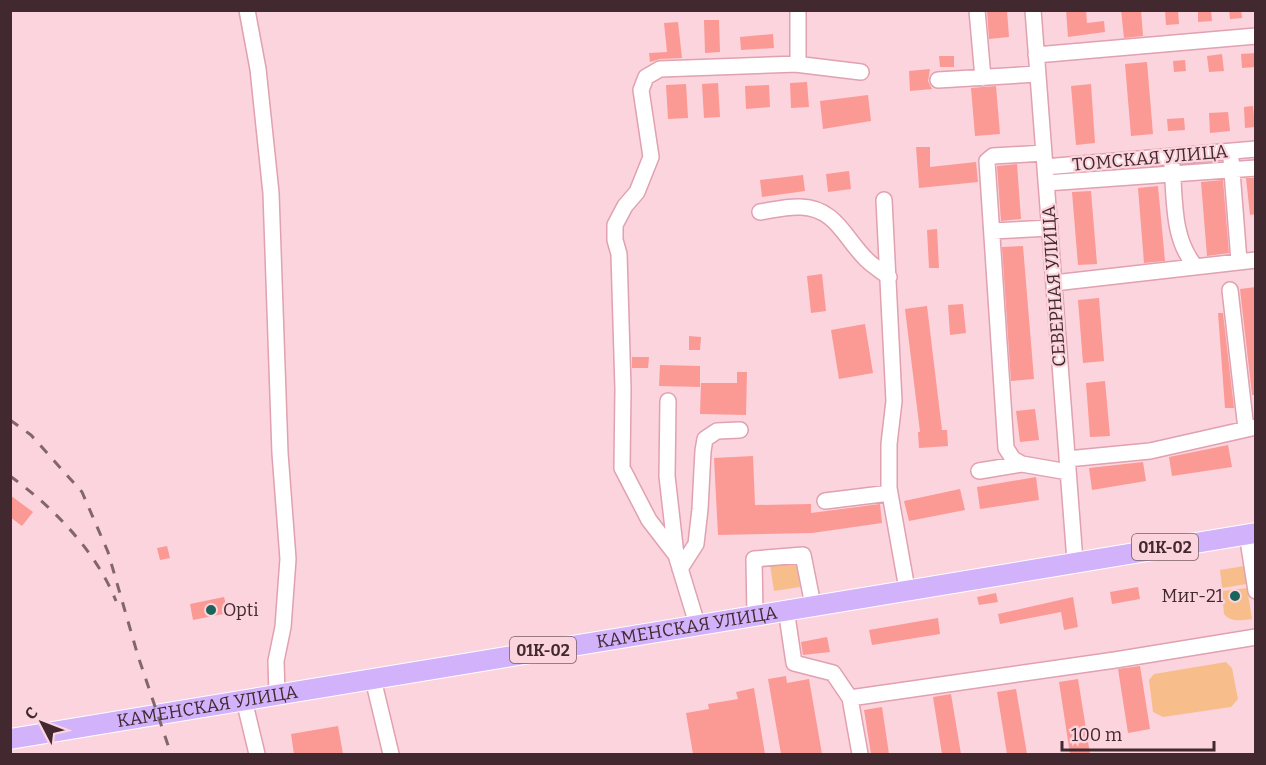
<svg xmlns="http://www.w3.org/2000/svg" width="1266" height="765" font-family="Bitter,serif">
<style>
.green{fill:#f7be8c}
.building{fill:#fb9995}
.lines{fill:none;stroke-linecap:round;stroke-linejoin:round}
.minor-casing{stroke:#e0a1b0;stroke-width:18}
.major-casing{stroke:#fff;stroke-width:22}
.minor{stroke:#fff;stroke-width:15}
.major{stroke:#d2b2fb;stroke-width:20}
.rail{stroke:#83656c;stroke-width:3;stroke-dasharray:10 10;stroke-linecap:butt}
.poi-dot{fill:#1a645a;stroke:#fcd4dd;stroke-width:2}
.labels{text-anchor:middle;stroke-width:4.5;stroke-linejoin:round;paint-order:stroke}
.shield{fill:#fcd4dd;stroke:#7a5c63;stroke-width:1.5}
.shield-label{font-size:16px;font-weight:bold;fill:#42292f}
.street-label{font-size:18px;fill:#42292f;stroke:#fcd4dd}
.poi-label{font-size:18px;fill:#42292f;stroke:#fcd4dd;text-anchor:end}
</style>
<rect width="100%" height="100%" fill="#fcd4dd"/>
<!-- green -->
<path class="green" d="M797 561 800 587 774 591 770 565Z
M1244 566 1247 584 1222 588 1220 570Z
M1247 588 1252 619C1242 620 1231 623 1224 614L1222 591Z
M1226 662 1232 668 1238 699 1231 707 1163 717 1153 712 1149 680 1154 674Z"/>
<!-- building -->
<path class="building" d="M987 10H1007L1009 37 989 39Z
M1066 10H1086L1087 23 1104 21 1105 32 1068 37Z
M1121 10H1141L1143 36 1124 38Z
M1174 10H1178L1179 24 1166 25 1165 11Z
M1198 10H1211L1212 21 1198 22Z
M1229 10H1241L1242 18 1230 19Z
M704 20H719L720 52 705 53Z
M678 22 682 58 660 59 650 62 649 53 667 52 664 23Z
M773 34 774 48 741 50 740 37Z
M1256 53V67L1242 68 1241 54Z
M1222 54 1224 71 1209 72 1207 56Z
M939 56H954V67H940Z
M1185 60 1186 71 1174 72 1173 61Z
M1147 62 1153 134 1131 136 1125 64Z
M930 69 928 81 932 89 910 91 909 71Z
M807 82 809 107 791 108 790 83Z
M718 83 720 117 704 118 702 84Z
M686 84 688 118 668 119 666 85Z
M1091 84 1095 143 1076 145 1071 86Z
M769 85 770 107 746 109 745 86Z
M996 86 1000 134 975 136 971 88Z
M868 95 871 121 823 129 820 101Z
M1253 106 1255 127 1245 128 1244 107Z
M1228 112 1230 131 1210 133 1209 113Z
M1184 118 1185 130 1168 131 1167 119Z
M916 147H930V167L976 162 978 182 919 188Z
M1017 164 1021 219 1001 221 997 166Z
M849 171 851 189 828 192 826 174Z
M803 175 805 191 762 197 760 180Z
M1246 178H1256V214L1250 215Z
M1223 180 1229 253 1207 256 1201 182Z
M1158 186 1165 261 1144 263 1138 188Z
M1091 191 1097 264 1078 265 1072 192Z
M937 229 939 268H929L927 230Z
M1023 246 1034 379 1011 381 1002 247Z
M822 274 826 311 811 313 807 276Z
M1256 287V395H1252L1240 289Z
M1099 298 1104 361 1083 363 1078 300Z
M963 304 966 333 950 335 948 305Z
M927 306 942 430H947L948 446 919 448 918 432H920L905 309Z
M1218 313H1223L1234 408H1225Z
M865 324 873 373 839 379 831 330Z
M689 336 701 337 700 350H689Z
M632 357H649L648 368H632Z
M660 365 700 366V387L659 386Z
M737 372H747L746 415 700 414 701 383H737Z
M1105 381 1110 436 1090 437 1086 383Z
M1035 409 1039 440 1020 442 1016 411Z
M1228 445 1232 467 1172 476 1169 457Z
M753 456 755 505 811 504V513L880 504 882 523 812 533 718 535 714 458Z
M1143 462 1146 481 1092 490 1089 468Z
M1036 477 1039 500 980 509 977 487Z
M960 489 965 510 909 521 904 501Z
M10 495 33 512 22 526 10 517Z
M167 546 170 558 160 560 157 548Z
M1138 587 1140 599 1112 604 1110 592Z
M996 593 998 602 979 605 977 597Z
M224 597 228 613 193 620 190 604Z
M1073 597 1078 627 1064 630 1061 612 1000 624 998 614Z
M938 618 940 634 872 645 869 630Z
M827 637 830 652 803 655 801 642Z
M1140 666 1150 729 1128 733 1118 669Z
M786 676 787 683 809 679 822 754H781L768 679Z
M1078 679 1090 754H1070L1059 682Z
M754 688 765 754H693L686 713 709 709 708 704 738 699 736 692Z
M1016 689 1027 754H1007L997 692Z
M951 694 961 754H942L933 697Z
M882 707 889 754H871L864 710Z
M338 726 343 754H294L291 734Z"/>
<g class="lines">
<!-- minor casing -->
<g class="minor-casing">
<path id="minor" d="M247 10 258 69 271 193 280 453 288 559 283 627 276 661 277 695
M977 10 983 78
M1033 10 1075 561
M1036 55 1256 36
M795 64 861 72
M938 80 1038 74
M1044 153 993 156 987 161 1006 448 1013 459 1022 464 1068 472
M1231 159 1239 261
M1172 165C1175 200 1172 238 1195 266
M1045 167 1256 149
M1046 183 1256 168
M884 200 894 401 889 444V488L907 589
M760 212C773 210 788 206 801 207 836 208 845 239 867 260 873 266 881 271 889 277
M992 231 1050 228
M1054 283 1256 260
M1230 290 1246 429
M668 401 667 476 676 555
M1067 459 1150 451 1256 427
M979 471 1022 464
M825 501 890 493
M1247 534 1256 591
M680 569 696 544 700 509 703 451 705 439 717 431 740 430
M786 609 794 663 833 673 850 698 1115 660 1256 637
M755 615 754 559 803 555 813 605
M697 624 676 555 649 520 622 468 623 389 619 254 615 240V225L625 206 637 192 651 157 641 90 646 77 660 69 798 64V10
M373 679 391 754
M850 698 860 754
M244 700 257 754"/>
</g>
<!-- major casing -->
<g class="major-casing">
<g id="major">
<path id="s1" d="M10 739 1256 533"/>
</g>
</g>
<!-- minor -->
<use href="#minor" class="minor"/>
<!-- major -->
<use href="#major" class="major"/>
<!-- rail -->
<path class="rail" d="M10 420 31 435 82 492 108 552 138 656 171 754
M10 476C53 507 96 551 116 601"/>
</g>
<!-- markers -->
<g class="poi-dot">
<circle cx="1235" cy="596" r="6"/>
<circle cx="211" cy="610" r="6"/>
</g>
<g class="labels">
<!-- shield labels -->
<g class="shield">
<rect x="1132" y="534" width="66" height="26" rx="4.5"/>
<rect x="510" y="637" width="66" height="26" rx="4.5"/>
</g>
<g class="shield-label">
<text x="1165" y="553">01К-02</text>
<text x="543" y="656">01К-02</text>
</g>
<!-- street labels -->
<g class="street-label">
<text transform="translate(1150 158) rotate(-5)" y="6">ТОМСКАЯ УЛИЦА</text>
<text transform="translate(1054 286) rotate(-94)" y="6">СЕВЕРНАЯ УЛИЦА</text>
<text dy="6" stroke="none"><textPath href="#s1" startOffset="686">КАМЕНСКАЯ УЛИЦА</textPath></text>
<text dy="6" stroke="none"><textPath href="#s1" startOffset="200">КАМЕНСКАЯ УЛИЦА</textPath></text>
</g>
<!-- poi labels -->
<g class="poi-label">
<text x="1223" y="602">Миг-21</text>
<text x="223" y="616" text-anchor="start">Opti</text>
</g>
</g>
<!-- border -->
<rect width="1266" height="765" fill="none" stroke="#42292f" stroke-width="24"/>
<!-- north arrow -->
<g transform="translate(42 723) rotate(312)" stroke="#fcd4dd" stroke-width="4.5" paint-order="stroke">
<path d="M0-4.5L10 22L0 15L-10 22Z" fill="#42292f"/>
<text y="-9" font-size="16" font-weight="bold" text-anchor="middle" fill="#42292f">С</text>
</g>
<!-- scale -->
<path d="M1062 741v9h152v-9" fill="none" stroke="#42292f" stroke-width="3"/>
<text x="1071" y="741" font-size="18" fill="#42292f" stroke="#fcd4dd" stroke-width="4.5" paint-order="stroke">100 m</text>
</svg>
